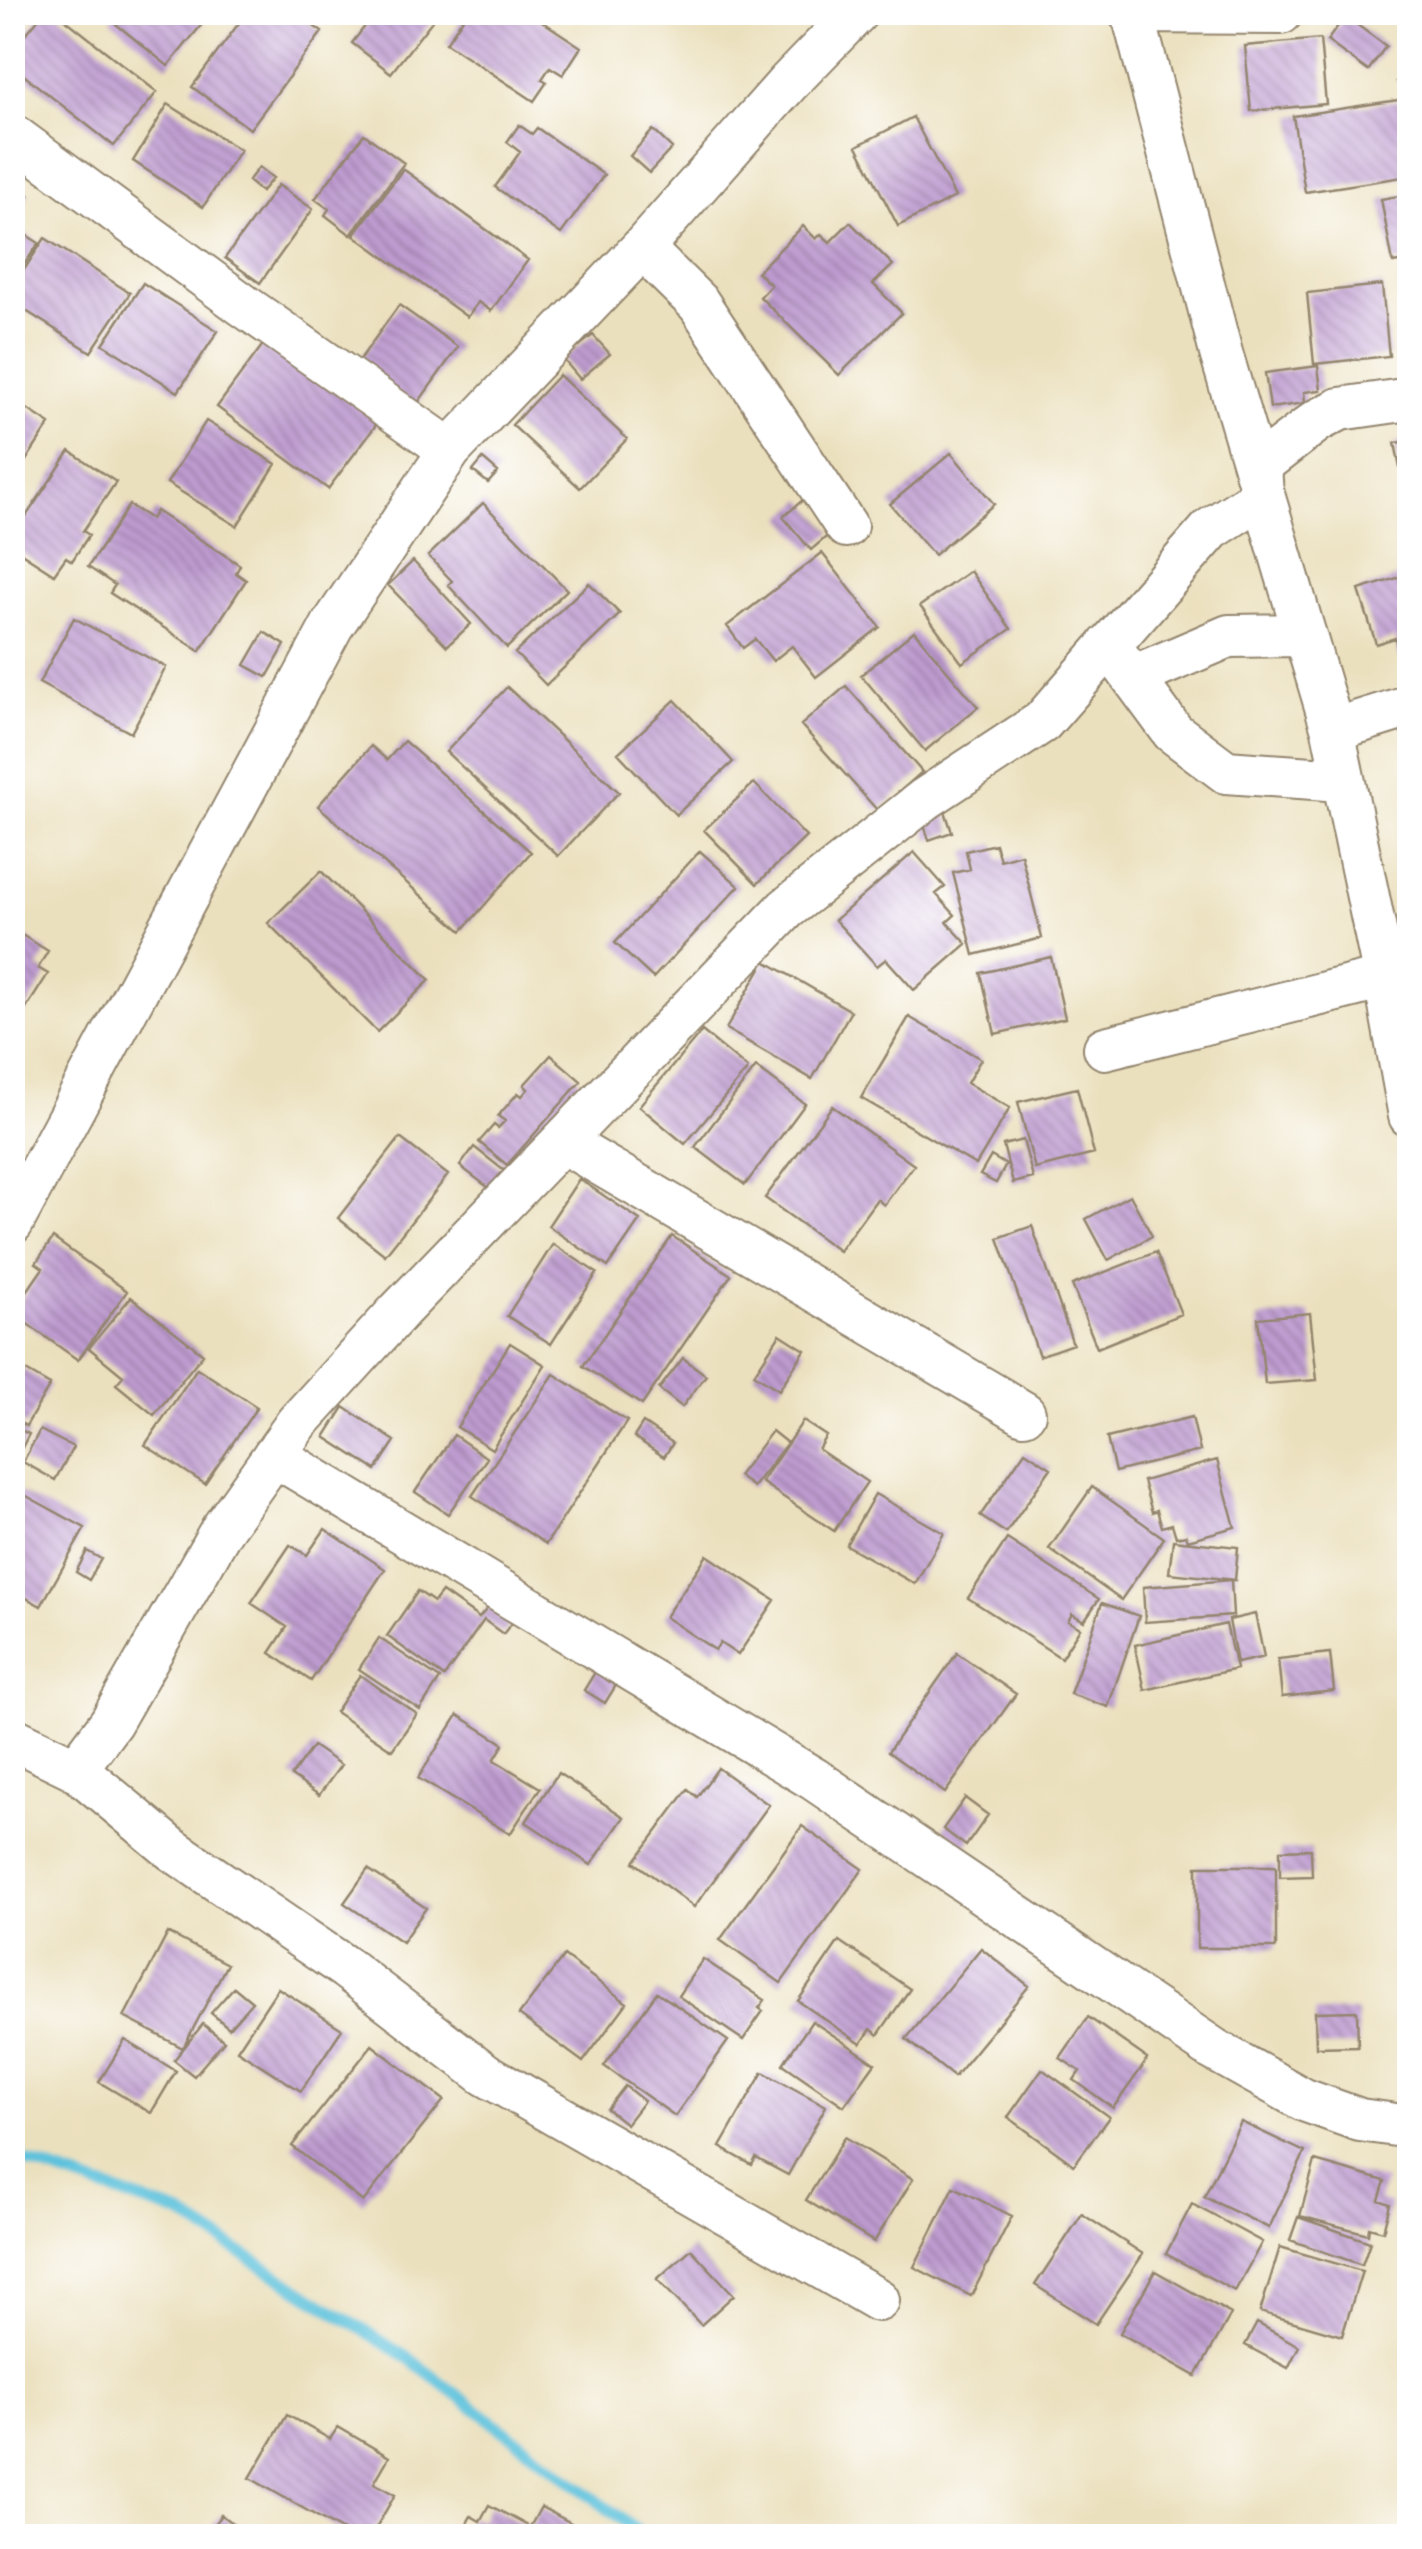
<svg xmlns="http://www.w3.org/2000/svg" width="1422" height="2549" font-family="Delius,sans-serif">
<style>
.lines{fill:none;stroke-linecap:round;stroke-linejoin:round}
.stream{stroke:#5ec2dc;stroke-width:12}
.building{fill:url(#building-back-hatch)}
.street-casing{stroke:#93856e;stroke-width:46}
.street{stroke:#fff;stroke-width:42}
</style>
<defs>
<pattern id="building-back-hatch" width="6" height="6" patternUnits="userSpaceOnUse" patternTransform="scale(2.5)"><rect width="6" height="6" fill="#be9bd0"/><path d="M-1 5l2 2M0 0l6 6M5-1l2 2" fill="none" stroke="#9c7fa8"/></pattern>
</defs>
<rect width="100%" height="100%" fill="#fff"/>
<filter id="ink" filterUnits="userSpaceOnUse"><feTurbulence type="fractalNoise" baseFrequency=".01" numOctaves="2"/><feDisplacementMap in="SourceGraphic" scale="20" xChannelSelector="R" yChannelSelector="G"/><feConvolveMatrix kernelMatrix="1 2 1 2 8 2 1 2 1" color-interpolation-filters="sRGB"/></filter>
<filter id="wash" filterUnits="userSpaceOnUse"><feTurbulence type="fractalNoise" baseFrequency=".0048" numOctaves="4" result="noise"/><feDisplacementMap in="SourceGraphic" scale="40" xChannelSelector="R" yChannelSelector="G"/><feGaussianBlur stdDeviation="2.25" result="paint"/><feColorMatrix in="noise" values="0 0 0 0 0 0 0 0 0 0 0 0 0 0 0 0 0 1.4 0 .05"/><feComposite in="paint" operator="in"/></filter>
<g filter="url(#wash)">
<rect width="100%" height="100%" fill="#ebe0bd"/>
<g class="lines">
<!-- stream -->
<path class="stream" d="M12 2157 180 2214 414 2362 644 2536"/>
</g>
<g id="blocks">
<!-- building -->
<path class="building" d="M44 12H56L157 92 114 146 12 66V51Z
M117 12H212L168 66 111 20Z
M247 12H294L322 32 250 129 192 87Z
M376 12H422L432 21 391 73 352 43Z
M467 12H528L581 47 563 75 550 67 542 79 547 82 534 101 446 43Z
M1345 16 1386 46 1368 71 1327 41Z
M1320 39 1326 104 1251 111 1245 46Z
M1410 59V88L1397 81Z
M1405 99 1410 126V176L1305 192 1293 116Z
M168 104 240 150 203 207 133 161Z
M913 117 955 197 898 226 857 146Z
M519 125 532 134 537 128 604 175 561 234 495 187 520 152 507 142Z
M653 130 672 148 649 173 630 156Z
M364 134 404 163 351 235 325 215 329 209 315 199Z
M259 167 273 178 261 192 248 181Z
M403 169 528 260 491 311 478 302 467 317 354 235Z
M12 181 29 195 21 203 12 196Z
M278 185 313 209 260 283 225 258Z
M1410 194V260L1393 263 1381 199Z
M850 222 893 265 873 284 902 313 839 375 760 297 771 285 757 272 803 226 816 239 821 234 830 242Z
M12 226 39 243 12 282Z
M45 238 130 293 91 352 12 302V288Z
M143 283 218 331 178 392 103 344Z
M1382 285 1389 356 1314 364 1307 293Z
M399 305 458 347 415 407 356 365Z
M593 335 610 354 580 379 563 359Z
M267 339 379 421 328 489 217 407Z
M1318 366 1321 390 1304 392 1305 403 1270 408 1265 373Z
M559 375 627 439 580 488 512 425Z
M12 399 50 424 25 462 12 453Z
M206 421 276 464 237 526 167 483Z
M1410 441V508H1408L1395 443Z
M70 451 116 482 83 531 89 535 72 561 66 557 54 574 12 547V537Z
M951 453 994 504 934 555 890 504Z
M483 459 498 472 488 483 473 471Z
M804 499 832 532 811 550 783 517Z
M483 503 567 590 507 648 448 585 452 581 428 556Z
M129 505 151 519 156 511 240 565 236 573 246 580 200 651 110 593 115 585 88 567Z
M822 553 880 627 816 677 792 646 773 661 755 639 743 648 727 626Z
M413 561 471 624 447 646 388 585Z
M970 571 1011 629 962 663 920 606Z
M1410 574V658L1401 661 1395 638 1376 644 1359 590Z
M589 583 620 614 546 685 515 653Z
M74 618 166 667 131 733 39 683Z
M914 631 978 707 925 751 861 675Z
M264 632 285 645 267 677 245 665Z
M846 686 922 772 878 811 801 725Z
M507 687 619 792 558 856 446 752Z
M675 700 733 762 676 815 618 753Z
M404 741 531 852 462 931 318 806 371 746 387 760Z
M754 783 806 837 757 884 704 830Z
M945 811 952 832 929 840 922 819Z
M995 844 1000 860 1021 854 1042 938 974 955 953 873 970 869 966 851Z
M700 851 739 886 653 978 615 943Z
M914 852 945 887 936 894 955 915 947 922 967 944 914 990 886 959 877 966 835 920Z
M321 871 430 980 377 1032 268 923Z
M12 929 48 951 38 968 48 974 12 1031Z
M1051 957 1065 1018 995 1034 981 973Z
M765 961 851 1011 812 1079 726 1029Z
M909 1017 981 1059 967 1083 1010 1108 976 1165 861 1098Z
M702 1031 748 1069 685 1144 639 1106Z
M551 1055 581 1081 507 1165 479 1142 494 1125 498 1128 505 1121 498 1116 518 1093 522 1096 528 1089 524 1085Z
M756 1067 805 1104 745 1185 695 1147Z
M1077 1088 1094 1154 1035 1169 1018 1102Z
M832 1106 914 1165 884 1205 877 1199 839 1251 765 1198Z
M400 1138 448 1175 385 1255 338 1218Z
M1023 1140 1033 1178 1013 1183 1003 1145Z
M474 1147 507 1173 493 1191 460 1166Z
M991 1156 1006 1165 996 1183 980 1175Z
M579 1179 640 1220 608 1267 548 1226Z
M1130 1195 1152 1236 1108 1260 1086 1219Z
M1032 1226 1073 1344 1039 1356 998 1238Z
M672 1236 731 1275 642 1405 583 1366Z
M53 1238 127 1291 78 1360 12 1313 43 1268 36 1263Z
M553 1244 597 1273 551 1344 507 1316Z
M1156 1252 1181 1314 1097 1348 1072 1285Z
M131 1297 203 1354 154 1415 116 1384 123 1376 89 1348Z
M1310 1313 1317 1380 1265 1384 1258 1318Z
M780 1334 805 1350 779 1390 754 1374Z
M510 1343 545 1365 492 1449 457 1427Z
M683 1358 706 1375 682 1407 659 1389Z
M12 1363 50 1385 26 1426 12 1418Z
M197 1368 257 1407 205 1484 145 1445Z
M554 1374 627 1421 546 1544 472 1496Z
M344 1407 395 1441 376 1470 325 1437Z
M1192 1417 1200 1451 1115 1472 1107 1438Z
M803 1421 826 1436 818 1449 867 1482 834 1531 761 1482Z
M643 1423 673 1443 664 1457 634 1437Z
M12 1426 29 1434 17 1457 12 1455Z
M40 1430 73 1447 55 1480 23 1462Z
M772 1431 787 1443 753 1487 738 1476Z
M454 1435 487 1458 448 1514 415 1492Z
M1025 1451 1051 1468 1006 1533 980 1516Z
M1217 1460 1235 1527 1188 1540 1186 1535 1176 1537 1172 1524 1162 1527 1157 1510 1152 1512 1143 1481Z
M1092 1487 1164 1538 1121 1600 1049 1549Z
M12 1488 85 1528 41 1606 12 1590Z
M875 1494 944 1533 915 1584 846 1545Z
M325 1529 385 1569 311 1681 270 1653 287 1627 251 1603 290 1545 307 1555Z
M1007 1539 1099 1599 1084 1621 1072 1614 1068 1621 1080 1628 1061 1658 968 1598Z
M1173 1540 1238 1547 1235 1580 1169 1573Z
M87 1551 101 1559 89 1580 76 1572Z
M707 1555 775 1600 738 1655 720 1643 715 1650 665 1617Z
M1231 1580 1233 1616 1145 1622 1143 1587Z
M418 1591 434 1602 442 1592 479 1618 496 1598 518 1615 503 1634 484 1620 444 1677 387 1636Z
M1102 1603 1139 1616 1108 1707 1070 1694Z
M1255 1614 1264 1657 1237 1663 1229 1620Z
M1226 1624 1236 1669 1145 1690 1135 1645Z
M379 1638 440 1679 420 1710 359 1669Z
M957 1653 1016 1694 945 1793 888 1752Z
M1330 1653 1334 1691 1282 1697 1278 1659Z
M597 1669 618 1682 605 1703 584 1690Z
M360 1675 417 1714 392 1750 335 1712Z
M458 1715 504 1744 494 1760 540 1788 510 1834 418 1778Z
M313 1746 341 1765 319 1795 291 1776Z
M718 1768 769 1805 694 1907 634 1862 688 1789 697 1797Z
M558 1773 624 1817 591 1865 526 1822Z
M965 1798 988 1815 966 1846 943 1829Z
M802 1826 863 1869 781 1983 720 1940Z
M1311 1849 1312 1876 1280 1877V1850Z
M1197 1866H1276V1948H1197Z
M368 1869 426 1908 402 1942 344 1903Z
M168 1933 227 1964 183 2048 124 2017Z
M839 1941 910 1989 878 2035 871 2029 861 2044 798 2001Z
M981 1948 1029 1986 954 2077 906 2039Z
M564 1956 627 2003 583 2062 519 2015Z
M703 1959 765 2000 759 2008 763 2011 743 2040 678 1996Z
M234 1987 252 2002 229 2028 211 2013Z
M278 1988 342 2029 301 2091 237 2050Z
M657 1992 728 2041 675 2116 604 2066Z
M1357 2011 1358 2046 1316 2047 1315 2012Z
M1088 2017 1148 2059 1113 2108 1074 2080 1080 2071 1060 2058Z
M812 2021 875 2063 844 2106 783 2064Z
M203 2024 224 2041 194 2076 174 2060Z
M125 2040 176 2071 151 2113 99 2082Z
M372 2045 444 2100 363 2202 292 2146Z
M1042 2069 1109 2117 1074 2165 1008 2117Z
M763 2072 826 2106 788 2175 756 2158 752 2165 720 2147Z
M625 2086 644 2101 626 2124 607 2109Z
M1241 2122 1305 2152 1269 2228 1204 2197Z
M845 2137 913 2179 874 2242 806 2200Z
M1315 2161 1385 2181 1379 2200 1390 2204 1383 2231 1369 2227 1368 2234 1300 2216Z
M954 2187 1012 2216 971 2296 914 2267Z
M1192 2204 1262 2242 1235 2291 1166 2254Z
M1082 2214 1143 2254 1096 2324 1035 2285Z
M1298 2217 1370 2242 1362 2265 1290 2240Z
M1280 2247 1362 2271 1342 2336 1260 2312Z
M691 2249 734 2295 701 2325 657 2279Z
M1155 2271 1231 2314 1196 2376 1120 2333Z
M1257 2323 1299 2346 1288 2368 1245 2345Z
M287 2415 330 2439 338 2427 389 2457 374 2483 395 2495 371 2536H352L250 2478Z
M489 2505 530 2527 541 2507 571 2523 563 2536H460L471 2516 480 2521Z
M221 2515 249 2536H205Z"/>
</g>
</g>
<g filter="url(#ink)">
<use href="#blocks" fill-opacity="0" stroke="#93856e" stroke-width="2.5"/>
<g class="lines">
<!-- street casing -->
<g class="street-casing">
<path id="street" d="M1129 12 1281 13
M1133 14 1221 353 1333 730 1385 978 1410 1116
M12 135 243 305 450 450
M642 248 699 304 846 526
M1109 645 1173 732 1226 772 1342 780
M1133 677 1229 636 1305 635
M1333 730 1410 706
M1105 1048 1385 978
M563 1142 1024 1413
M12 1223 332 626 450 450 642 248 788 83 857 12
M274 1455 814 1779 1213 2049 1304 2100 1360 2120 1410 2127
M12 1738 76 1769 173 1850 346 1968 485 2074 878 2300
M76 1769 111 1722 222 1529 297 1423 399 1311 786 909 925 799 1042 722 1211 529 1262 496 1260 465 1317 421 1340 409 1410 399"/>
</g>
<!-- street -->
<use href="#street" class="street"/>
</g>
</g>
<!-- margin -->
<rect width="1422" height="2549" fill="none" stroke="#fff" stroke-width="50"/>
</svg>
